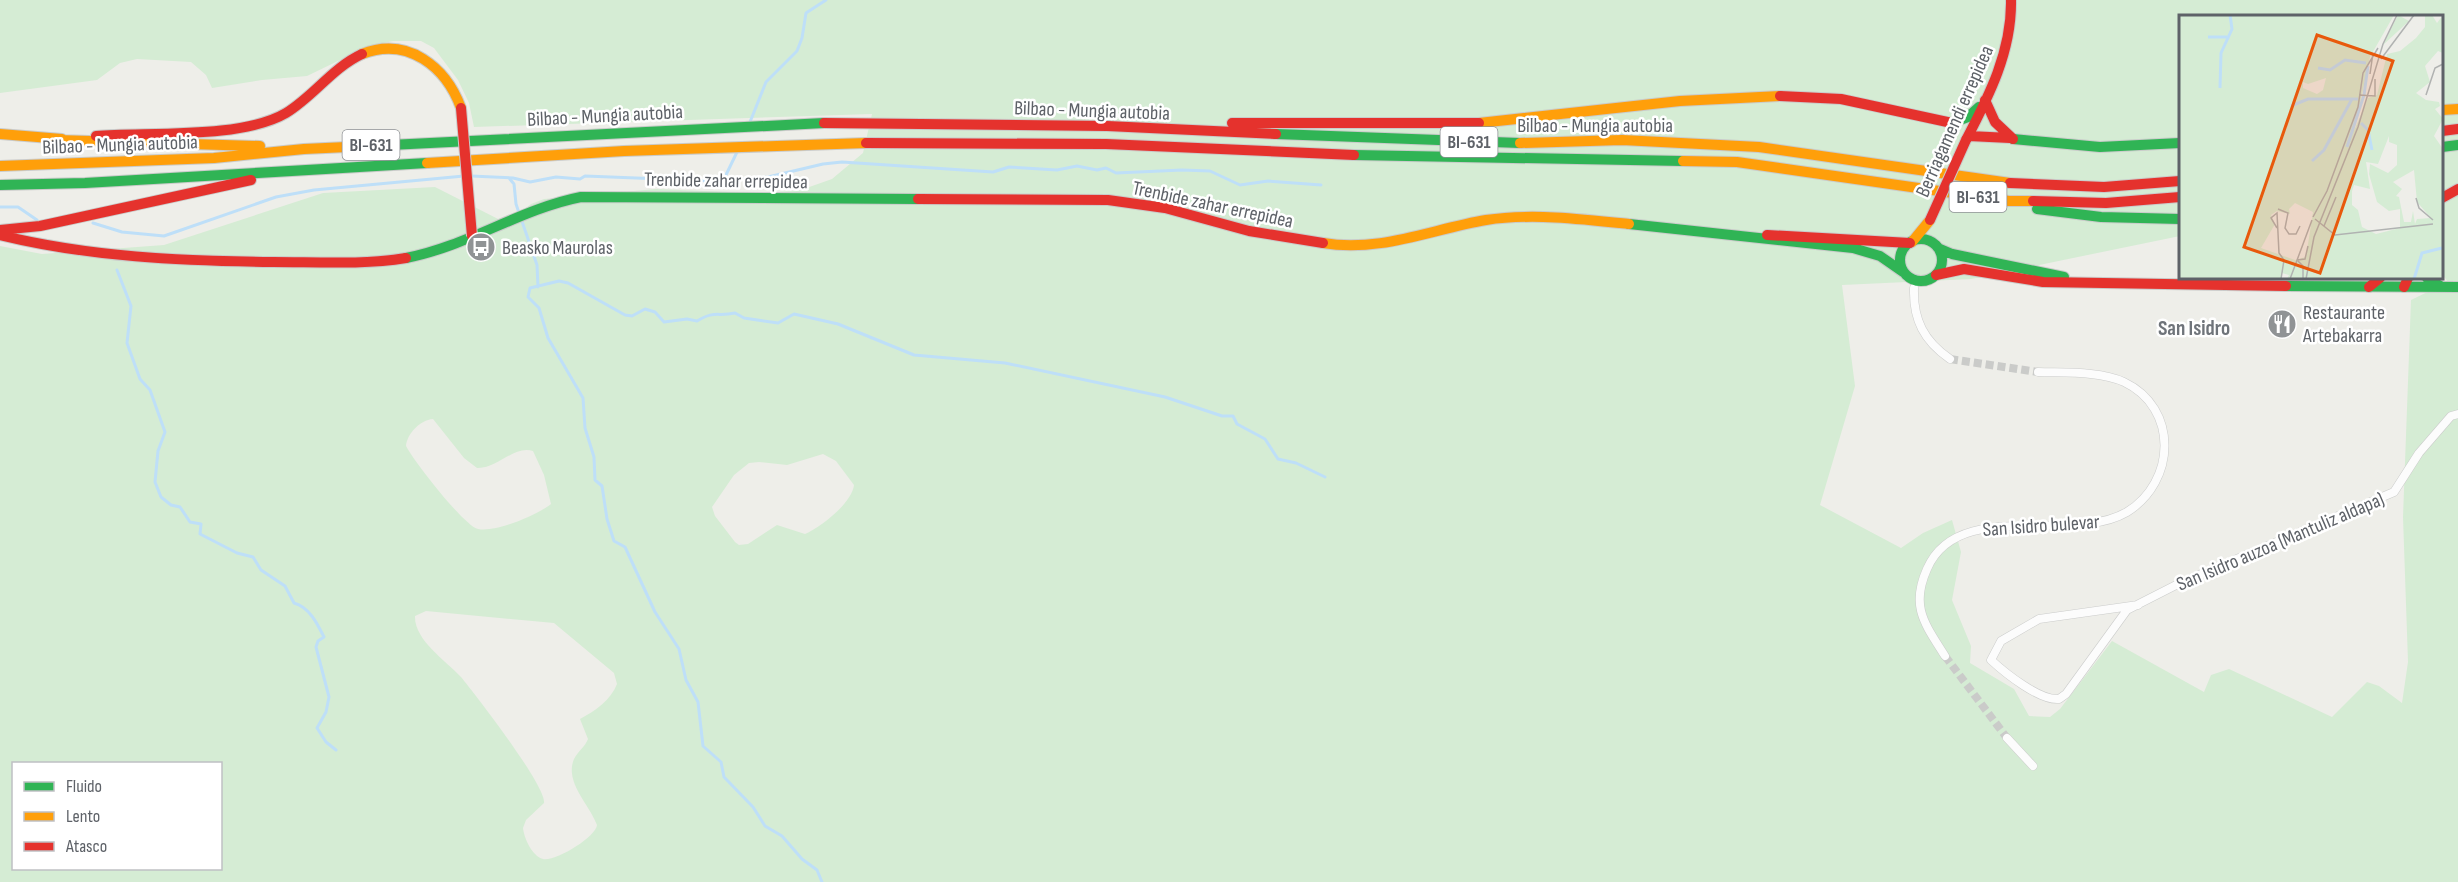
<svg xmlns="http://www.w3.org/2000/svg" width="2458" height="882" viewBox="0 0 2458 882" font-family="'Sofia Sans Condensed',sans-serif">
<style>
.green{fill:#d5ecd4;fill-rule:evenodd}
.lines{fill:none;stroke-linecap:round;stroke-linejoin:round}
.stream{stroke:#bedff8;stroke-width:3}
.street-tunnel{stroke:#cacbc9;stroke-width:8;stroke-dasharray:8 4;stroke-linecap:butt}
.street-casing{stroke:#cbcccb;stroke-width:9}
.fast-casing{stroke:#cacbca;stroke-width:12}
.slow-casing{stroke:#cacbca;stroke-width:12}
.jam-casing{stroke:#cacbca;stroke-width:12}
.street{stroke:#fcfcfc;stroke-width:8}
.fast{stroke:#30b455;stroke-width:10}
.slow{stroke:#ff9f0a;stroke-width:10}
.jam{stroke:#e5322d;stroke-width:10}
.jam-bridge-casing{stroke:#cacbca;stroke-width:12;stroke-linecap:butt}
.jam-bridge{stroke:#e5322d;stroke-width:10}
.labels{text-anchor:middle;stroke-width:5;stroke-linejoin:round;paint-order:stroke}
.shield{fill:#fff;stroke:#8e9195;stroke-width:1.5}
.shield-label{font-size:18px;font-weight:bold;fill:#5e6268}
.street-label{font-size:20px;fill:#5e6268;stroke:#fff}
.poi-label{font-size:20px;fill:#5e6268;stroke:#fff;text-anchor:start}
.neighbourhood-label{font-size:21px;font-weight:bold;fill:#6f747a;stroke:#fff}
.inset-river{fill:none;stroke:#bedff8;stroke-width:3}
.inset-road{fill:none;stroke:#b0b2b1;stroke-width:1.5}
.view{fill:#e8590c;fill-opacity:0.15;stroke:#e8590c;stroke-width:3}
.inset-edge{fill:none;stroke:#5e6268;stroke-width:3}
</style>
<rect width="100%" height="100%" fill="#eeeee9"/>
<path class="green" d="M0 0H2458V882H0V246L42 254 164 245 323 193 435 187 506 223 531 204 544 199 656 189 752 193 798 191 832 179 863 153 872 114 474 127 469 103 458 80 434 48 421 41H393L369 46 307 76 262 80 212 88 206 75 191 62 137 59 120 63 97 80 0 93ZM2180 16H2442V274L2448 282 2411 300 2403 517 2408 662 2402 703 2379 686 2367 682 2332 717 2229 669 2211 675 2204 692 2112 641 2060 709 2050 717 2029 716 2014 689 1970 663 1971 646 1952 600 1961 552 1952 520 1923 533 1901 548 1820 505 1855 386 1842 285 1971 279 2180 236ZM433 419 464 458 477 468C497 469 514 445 533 451L544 475 551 504C537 515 495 533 478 529 464 526 413 460 406 446 407 434 420 420 433 419ZM823 454 836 461 854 485C852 503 821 527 805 534L777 525 748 544 739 545 735 542 715 516 712 507 734 475 749 463 759 462 787 465ZM426 611 554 623 614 673 617 684C611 700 595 711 580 719L588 739C585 747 578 751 574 759 564 782 590 805 597 825 596 837 555 862 543 859 532 856 524 838 523 828L526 820 544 803C547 787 475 694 461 677 446 661 414 640 415 616ZM14 764H220V868H14Z"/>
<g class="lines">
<path class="stream" d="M750 122 766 82 797 51 802 38 806 13 826 0
M471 176 513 178 530 182 556 177 580 179 585 176 713 181 768 177 823 164 842 162 993 172 1009 167 1057 170 1077 166 1097 170 1106 168 1116 173 1182 170 1210 171 1240 185 1268 181 1321 185
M509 178 514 184 516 204 537 265 538 287
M724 179 738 150
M0 207H18L37 220
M93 223 122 232 164 236 276 197 314 190 464 176
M117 270 131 306 127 343 140 379 150 390 165 432 158 451 155 482 161 497 171 505 180 507 190 522 201 524 200 534 237 553 253 557 261 570 285 586 294 603C309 607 317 623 324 637L318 641 316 647 329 697 326 712 317 728 326 742 336 750
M822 882 817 870 802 859 782 836 765 826 753 807 724 777 721 762 703 746 698 702 686 680 679 649 655 612 625 547 614 541 607 519 602 486 595 480 594 457 585 428 583 398 548 338 539 308 528 297 530 288 559 281 568 283 625 315 632 316 645 309 655 312 664 322 687 319 697 321C715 310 717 317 735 313L744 318 778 323 794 314 838 324 914 355 1005 363 1165 397 1222 416H1233L1237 424 1265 439 1278 459 1296 463 1325 477"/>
<path class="street-tunnel" d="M1950 359 2038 372
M1945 656 2007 738"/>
<g class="street-casing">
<path id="street" d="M1914 288C1913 320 1924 341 1950 359
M2138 605 2039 619 2001 641 1991 660C2005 673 2040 701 2059 699L2066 694 2127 610 2178 584 2394 492 2419 453 2451 416 2458 414
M1945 656C1925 624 1910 607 1927 569 1958 497 2071 545 2127 512 2176 482 2179 408 2124 382 2100 371 2065 373 2038 372
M2007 738 2033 766"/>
</g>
<g class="fast-casing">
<path id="fast" d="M1952 123 1968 117 1979 107
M1276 134 1520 143
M2013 139 2100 147 2180 143
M390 145 824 123
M2442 147 2458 145
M1354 155 1683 161
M0 185 85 183 427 163
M2037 209 2101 217 2180 219
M1629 224 1853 248 1880 256 1903 272
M1900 260a21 21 0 1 1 42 0a21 21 0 1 1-42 0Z
M1938 248 1952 254 2064 277
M406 258C468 246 520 209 581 197L918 199
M2427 278 2442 287
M2286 286 2458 287"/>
</g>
<g class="slow-casing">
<path id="slow" d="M362 54C408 36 446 67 461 108
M2442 110 2458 109
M1479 123 1680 101 1780 96
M0 134 62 139
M57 140 260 146
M1520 143 1622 140 1759 147 2010 183
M1683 161 1737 162 2009 201H2033
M427 163 624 151 866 143
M0 166 214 158 304 149 390 145
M1912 242 1930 220
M1323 243C1379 253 1432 229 1486 220 1531 213 1583 219 1629 224"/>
</g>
<g class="jam-casing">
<path id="jam" d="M1780 96 1841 99 1952 123
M1985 100 1995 122 2013 139
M824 123 1107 126 1276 134
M1232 123H1479
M2442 131 2458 129
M96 136C149 132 242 139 286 113 314 96 332 68 362 54
M1969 136 2010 138
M1966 140C1989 96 2012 51 2011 0
M866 143 1106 144 1354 155
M2010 183 2104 187 2180 181
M2442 198 2458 189
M918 199 1108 200 1165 208 1249 231 1323 243
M2033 201 2106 203 2180 197
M0 230 40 226 251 180
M0 235C90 257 181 261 273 262 317 262 363 265 406 258
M1767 235 1910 243
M1936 275 1964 269 2043 282 2286 286
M2369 287 2380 278
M2404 287 2408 278"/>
</g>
<use href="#street" class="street"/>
<use href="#fast" class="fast"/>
<use href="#slow" class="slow"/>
<use href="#jam" class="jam"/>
<g class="jam-bridge-casing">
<path id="jam-bridge" d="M461 108 472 236
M1930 220 1966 140"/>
</g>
<use href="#jam-bridge" class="jam-bridge"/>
</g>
<defs>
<g id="bus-disc" transform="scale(1.5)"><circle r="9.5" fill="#909395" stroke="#fff"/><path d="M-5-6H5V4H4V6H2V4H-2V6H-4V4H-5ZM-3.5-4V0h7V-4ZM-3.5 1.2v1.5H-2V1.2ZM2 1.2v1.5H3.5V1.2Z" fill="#fff"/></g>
<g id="restaurant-disc" transform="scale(1.5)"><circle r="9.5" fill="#909395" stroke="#fff"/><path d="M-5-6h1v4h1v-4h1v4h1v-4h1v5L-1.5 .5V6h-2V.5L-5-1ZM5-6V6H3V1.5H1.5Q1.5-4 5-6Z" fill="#fff"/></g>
</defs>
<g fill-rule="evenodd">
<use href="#bus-disc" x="481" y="247"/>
<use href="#restaurant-disc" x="2282" y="324"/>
</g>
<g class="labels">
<g class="shield">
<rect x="1440.5" y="127" width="57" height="30" rx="4.5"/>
<rect x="342.5" y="130" width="57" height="30" rx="4.5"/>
<rect x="1949.5" y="182" width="57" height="30" rx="4.5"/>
</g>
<g class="shield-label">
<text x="1469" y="148">BI-631</text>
<text x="371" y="151">BI-631</text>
<text x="1978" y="203">BI-631</text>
</g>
<g class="street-label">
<text transform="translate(1092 110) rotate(2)" y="7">Bilbao - Mungia autobia</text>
<text transform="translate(605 115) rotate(-3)" y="7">Bilbao - Mungia autobia</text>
<text transform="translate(1954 121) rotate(-66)" y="7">Berriagamendi errepidea</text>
<text x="1595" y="132">Bilbao - Mungia autobia</text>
<text transform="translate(120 144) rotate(-2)" y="7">Bilbao - Mungia autobia</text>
<text transform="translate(726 180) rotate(1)" y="7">Trenbide zahar errepidea</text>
<text transform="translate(1213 204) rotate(12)" y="7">Trenbide zahar errepidea</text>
<text transform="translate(2041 525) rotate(-4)" y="7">San Isidro bulevar</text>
<text transform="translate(2280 541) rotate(-23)" y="7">San Isidro auzoa (Mantuliz aldapa)</text>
</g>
<g class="poi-label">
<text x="502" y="254">Beasko Maurolas</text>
<text x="2303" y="319">Restaurante<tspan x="2303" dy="23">Artebakarra</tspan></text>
</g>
<g class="neighbourhood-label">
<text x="2194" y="335">San Isidro</text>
</g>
</g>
<g transform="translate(2179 15)">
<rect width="264" height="264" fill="#eeeee9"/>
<path d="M0 0H215L191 42 175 116 189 83 198 80 208 39 221 36 237 23 246 12V0H253L258 8 264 0V38L259 36 246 51 251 67 237 78 247 85 260 87 261 91 256 94 264 104 255 121 264 134V264H108L110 260 103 258 102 264H0ZM147 63 144 75 138 79 124 73V67L129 69ZM210 121V127L218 130V150L209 158 191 149 190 159 198 187 210 196 221 194V213L197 219 183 212 179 195 173 190V176L175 170 191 174 187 147 199 149ZM235 155 238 187 252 203 238 204 236 209 234 196 232 207H225L220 182 217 181 223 174 214 167ZM116 188 134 197 127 242 116 245 82 233 96 209 92 200 98 196 111 199 110 194ZM219 0 230 6 204 30Z" fill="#d5ecd4" fill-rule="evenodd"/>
<path class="inset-river" d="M29 22H48M139 53 151 55 166 45 187 48M41 73 42 38 53 14 51 0M112 91 129 84H179M182 108 189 115 193 135M168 132 185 80 189 51M133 146 145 135 173 84M235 264 243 238 263 233"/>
<path class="inset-road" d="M202 44 235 0M191 59 194 38M180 80 196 81V64M247 80 256 53 264 49M237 183 240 193 254 205M99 194 109 198 106 213 110 219H117L121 211M134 202 148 176 179 92 184 58 199 33M136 204 156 220 254 209M145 211 157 182M98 213 92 203 98 198 100 238 105 245 102 264M118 245 126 244 129 231M119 246 124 251V264M111 264 133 205M127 264 135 222 179 112 204 29 218 0"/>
<path class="view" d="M138 20 214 46 141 258 65 232Z"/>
<rect width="264" height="264" class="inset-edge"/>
</g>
<rect x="12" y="762" width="210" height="108" fill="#ffffff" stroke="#bfc0c3" stroke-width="1.5"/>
<rect x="24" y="782" width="30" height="9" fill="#30b455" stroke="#bfc0c3" stroke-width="1.5"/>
<text x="66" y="792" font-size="18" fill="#5e6268">Fluido</text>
<rect x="24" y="812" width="30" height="9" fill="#ff9f0a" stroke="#bfc0c3" stroke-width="1.5"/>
<text x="66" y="822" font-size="18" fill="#5e6268">Lento</text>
<rect x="24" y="842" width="30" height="9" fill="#e5322d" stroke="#bfc0c3" stroke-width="1.5"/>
<text x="66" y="852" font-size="18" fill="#5e6268">Atasco</text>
</svg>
